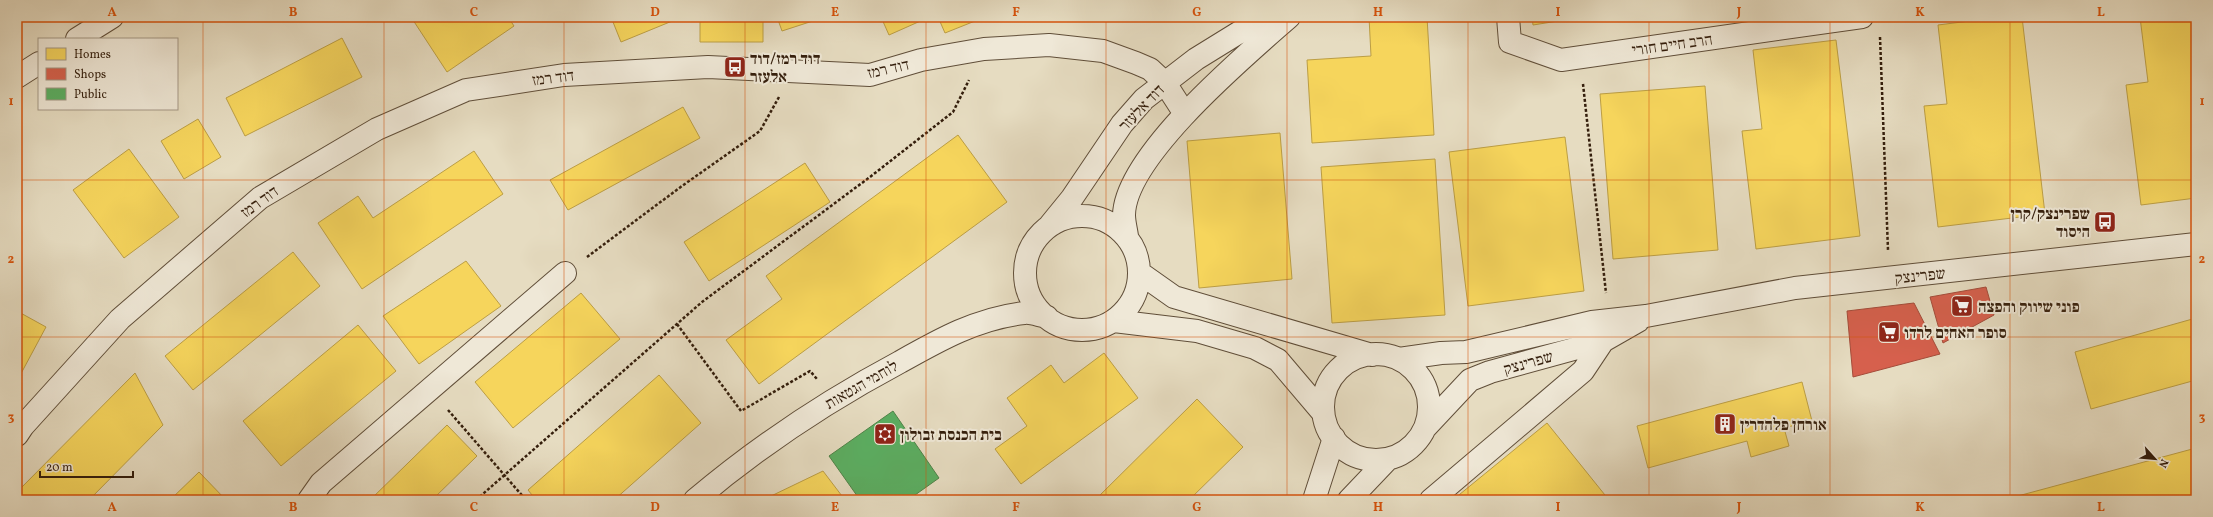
<svg xmlns="http://www.w3.org/2000/svg" width="2213" height="517" viewBox="0 0 2213 517" font-family="Vollkorn,'Frank Ruhl Libre',serif">
<style>
.homes{fill:#f6d55c;stroke:#bc9e44}
.shops{fill:#d6604d;stroke:#a54c3a}
.public{fill:#5aae61;stroke:#4f8348}
.lines{fill:none;stroke-linecap:round;stroke-linejoin:round}
.minor-casing{stroke:#604e39;stroke-width:24}
.path{stroke:#341e0c;stroke-width:2.5;stroke-dasharray:3 2;stroke-linecap:butt}
.minor{stroke:#efe8d7;stroke-width:22}
.grid{fill:none;stroke:#d6530c;stroke-width:1;stroke-opacity:0.55}
.labels{text-anchor:middle;stroke-width:4;stroke-linejoin:round;paint-order:stroke}
.street-label{font-size:16px;fill:#341e0c;stroke:#efe8d7}
.poi-label{font-size:16px;font-weight:bold;fill:#341e0c;stroke:#efe8d7;text-anchor:start}
.neatline{fill:none;stroke:#d6530c;stroke-width:1.5}
.grid-label{font-size:13px;text-anchor:middle;font-weight:bold;fill:#d6530c}
</style>
<rect width="100%" height="100%" fill="#e6dcc1"/>
<filter id="stains"><feTurbulence type="fractalNoise" baseFrequency=".005" numOctaves="4"/><feColorMatrix values="0 0 0 0 .2 0 0 0 0 .09 0 0 0 0 .02 0 0 0 .5 -.17"/></filter>
<radialGradient id="worn" r=".72"><stop offset=".6" stop-color="#630" stop-opacity="0"/><stop offset="1" stop-color="#630" stop-opacity=".3"/></radialGradient>
<path class="homes" d="M411 17H508L514 26 447 72Z
M611 17H682L621 42Z
M700 17H763V42H700Z
M777 17H825L782 31Z
M881 17H925V19L889 35Z
M938 17H985L945 33Z
M1369 17H1427L1434 135 1312 143 1307 60 1371 56Z
M1532 17H1583L1533 25Z
M2001 17H2022L2045 214 1938 227 1924 106 1947 104 1938 25Z
M2140 17H2196V198L2141 205 2126 85 2148 82Z
M342 38 362 77 245 136 226 98Z
M1836 40 1860 236 1756 249 1742 131 1762 129 1753 50Z
M1705 86 1718 250 1613 259 1600 94Z
M683 107 700 138 568 210 550 180Z
M198 119 221 157 184 179 161 141Z
M1280 133 1292 279 1199 288 1187 141Z
M958 135 1007 202 759 384 726 340 782 299 766 276Z
M1565 137 1584 291 1468 306 1449 152Z
M129 149 179 217 124 258 73 190Z
M474 151 503 194 362 289 318 223 358 196 373 218Z
M1435 159 1445 315 1332 323 1321 167Z
M805 163 830 202 709 281 684 242Z
M293 252 320 286 193 390 165 356Z
M466 261 501 306 419 364 383 316Z
M581 293 620 339 513 428 475 382Z
M17 311 46 327 17 381Z
M2196 318V380L2091 409 2075 352Z
M358 325 396 371 281 466 243 421Z
M1104 353 1138 398 1021 484 995 449 1027 426 1007 398 1051 365 1064 383Z
M135 373 163 425 89 500H17V492Z
M659 375 701 423 614 500H536L528 490Z
M1802 382 1812 421 1784 428 1789 446 1751 457 1747 441 1648 468 1637 426Z
M1197 399 1243 447 1189 500H1095Z
M1547 423 1609 500H1455L1454 499Z
M447 425 477 456 432 500H370Z
M2196 448V500H2003Z
M823 471 845 500H771L769 497Z
M199 472 226 500H170Z"/>
<path class="shops" d="M1986 287 1994 315 1943 343 1930 297Z
M1914 303 1940 354 1853 377 1847 311Z"/>
<path class="public" d="M893 411 939 478 908 500H860L829 456Z"/>
<g class="lines">
<g class="minor-casing">
<path id="minor" d="M1508 17 1510 42 1561 60 1862 17
M77 39 112 17
M17 77 39 63
M1025 273a57 57 0 1 1 114 0a57 57 0 1 1-114 0Z
M1050 225 1072 198 1122 124 1144 99 1196 59 1264 17
M1127 236C1126 229 1124 222 1124 215 1125 156 1246 55 1289 17
M1140 273 1174 297 1372 355
M1114 321 1197 331 1255 348 1278 360 1323 413
M1323 407a53 53 0 1 1 106 0a53 53 0 1 1-106 0Z
M1399 359 1441 353 1466 352 1592 322 1646 316 1795 288 2196 244
M1425 428 1470 380 1490 372 1603 341 1638 321
M17 435 23 426 120 319 260 198 377 129 466 90 564 75 708 67 870 75 921 60 984 49 1049 45 1103 51 1136 63 1150 69 1165 83 1185 114
M309 500 321 483 565 273
M695 500C760 445 825 402 900 362 939 340 978 318 1024 313 1031 312 1040 316 1047 317
M1314 500 1334 438
M1349 500 1388 459
M1431 500 1583 371 1603 341"/>
</g>
<path class="path" d="M1880 37 1888 250
M1583 84 1606 293
M587 257 682 186 760 131 779 97
M677 324 741 411 810 371 817 379
M448 410 526 500
M476 500 702 302 870 177 953 112 969 80"/>
<use href="#minor" class="minor"/>
</g>
<path class="grid" d="M203 17V500M384 17V500M564 17V500M745 17V500M926 17V500M1106 17V500M1287 17V500M1468 17V500M1649 17V500M1830 17V500M2010 17V500M17 180H2196M17 337H2196"/>
<defs>
<g id="bus-square" transform="scale(1.15)"><rect x="-9" y="-9" width="18" height="18" rx="4" fill="#8f2418" stroke="#efe8d7"/><path d="M-5-6H5V4H4V6H2V4H-2V6H-4V4H-5ZM-3.5-4V0h7V-4ZM-3.5 1.2v1.5H-2V1.2ZM2 1.2v1.5H3.5V1.2Z" fill="#fff"/></g>
<g id="supermarket-square" transform="scale(1.15)"><rect x="-9" y="-9" width="18" height="18" rx="4" fill="#8f2418" stroke="#efe8d7"/><path d="M-6-5.5h2.5l.6 2H6L4.5 2H-2.5L-4.4-4H-6ZM-1.5 3.2a1.3 1.3 0 1 0 .1 0ZM3 3.2a1.3 1.3 0 1 0 .1 0Z" fill="#fff"/></g>
<g id="building-square" transform="scale(1.15)"><rect x="-9" y="-9" width="18" height="18" rx="4" fill="#8f2418" stroke="#efe8d7"/><path d="M-4-6H4V6H1V3H-1V6H-4ZM-2.5-4.3h1.7v1.8h-1.7ZM.8-4.3h1.7v1.8H.8ZM-2.5-1h1.7V.8h-1.7ZM.8-1h1.7V.8H.8Z" fill="#fff"/></g>
<g id="synagogue-square" transform="scale(1.15)"><rect x="-9" y="-9" width="18" height="18" rx="4" fill="#8f2418" stroke="#efe8d7"/><path d="M0-6.5L5.6 3.2H-5.6ZM0 6.5L5.6-3.2H-5.6Z" fill="#fff"/></g>
</defs>
<g fill-rule="evenodd">
<use href="#bus-square" x="735" y="67"/>
<use href="#bus-square" x="2105" y="222"/>
<use href="#supermarket-square" x="1962" y="306"/>
<use href="#supermarket-square" x="1889" y="332"/>
<use href="#building-square" x="1725" y="424"/>
<use href="#synagogue-square" x="885" y="434"/>
</g>
<g class="labels">
<g class="street-label">
<text transform="translate(1672 44) rotate(-8)" y="6">הרב חיים חורי</text>
<text transform="translate(888 68) rotate(-13)" y="6">דוד רמז</text>
<text transform="translate(553 77) rotate(-7)" y="6">דוד רמז</text>
<text transform="translate(1141 107) rotate(-46)" y="6">דוד אלעזר</text>
<text transform="translate(259 201) rotate(-36)" y="6">דוד רמז</text>
<text transform="translate(1920 275) rotate(-6)" y="6">שפרינצק</text>
<text transform="translate(1528 362) rotate(-16)" y="6">שפרינצק</text>
<text transform="translate(861 384) rotate(-30)" y="6">לוחמי הגטאות</text>
</g>
<g class="poi-label">
<text x="750" y="64">דוד רמז/דוד<tspan x="750" dy="18">אלעזר</tspan></text>
<text x="2090" y="219" text-anchor="end">שפרינצק/קרן<tspan x="2090" dy="18">היסוד</tspan></text>
<text x="1978" y="312">פוני שיווק והפצה</text>
<text x="1904" y="338">סופר האחים לרדו</text>
<text x="1740" y="430">אורחן פלהדרין</text>
<text x="900" y="440">בית הכנסת זבולון</text>
</g>
</g>
<rect width="2213" height="517" fill="none" stroke="#e6dcc1" stroke-width="44"/>
<rect x="38" y="38" width="140" height="72" fill="#efe8d7" stroke="#a49786"/>
<rect x="46" y="48" width="20" height="12" fill="#f6d55c" stroke="#a49786"/>
<text x="74" y="58" font-size="12" fill="#341e0c">Homes</text>
<rect x="46" y="68" width="20" height="12" fill="#d6604d" stroke="#a49786"/>
<text x="74" y="78" font-size="12" fill="#341e0c">Shops</text>
<rect x="46" y="88" width="20" height="12" fill="#5aae61" stroke="#a49786"/>
<text x="74" y="98" font-size="12" fill="#341e0c">Public</text>
<g transform="translate(2155 459) rotate(117)" stroke="#efe8d7" stroke-width="3" paint-order="stroke">
<path d="M0-3L7 15L0 10L-7 15Z" fill="#341e0c"/>
<text y="-6" font-size="11" font-weight="bold" text-anchor="middle" fill="#341e0c">N</text>
</g>
<path d="M40 471v6h93v-6" fill="none" stroke="#341e0c" stroke-width="2"/>
<text x="46" y="471" font-size="12" fill="#341e0c" stroke="#efe8d7" stroke-width="3" paint-order="stroke">20 m</text>
<rect x="22" y="22" width="2169" height="473" class="neatline"/>
<g class="grid-label">
<text x="112" y="16">A</text>
<text x="293" y="16">B</text>
<text x="474" y="16">C</text>
<text x="655" y="16">D</text>
<text x="835" y="16">E</text>
<text x="1016" y="16">F</text>
<text x="1197" y="16">G</text>
<text x="1378" y="16">H</text>
<text x="1558" y="16">I</text>
<text x="1739" y="16">J</text>
<text x="1920" y="16">K</text>
<text x="2101" y="16">L</text>
<text x="11" y="105">1</text>
<text x="2202" y="105">1</text>
<text x="11" y="263">2</text>
<text x="2202" y="263">2</text>
<text x="11" y="421">3</text>
<text x="2202" y="421">3</text>
<text x="112" y="511">A</text>
<text x="293" y="511">B</text>
<text x="474" y="511">C</text>
<text x="655" y="511">D</text>
<text x="835" y="511">E</text>
<text x="1016" y="511">F</text>
<text x="1197" y="511">G</text>
<text x="1378" y="511">H</text>
<text x="1558" y="511">I</text>
<text x="1739" y="511">J</text>
<text x="1920" y="511">K</text>
<text x="2101" y="511">L</text>
</g>
<rect width="100%" height="100%" filter="url(#stains)"/>
<rect width="100%" height="100%" fill="url(#worn)"/>
</svg>
